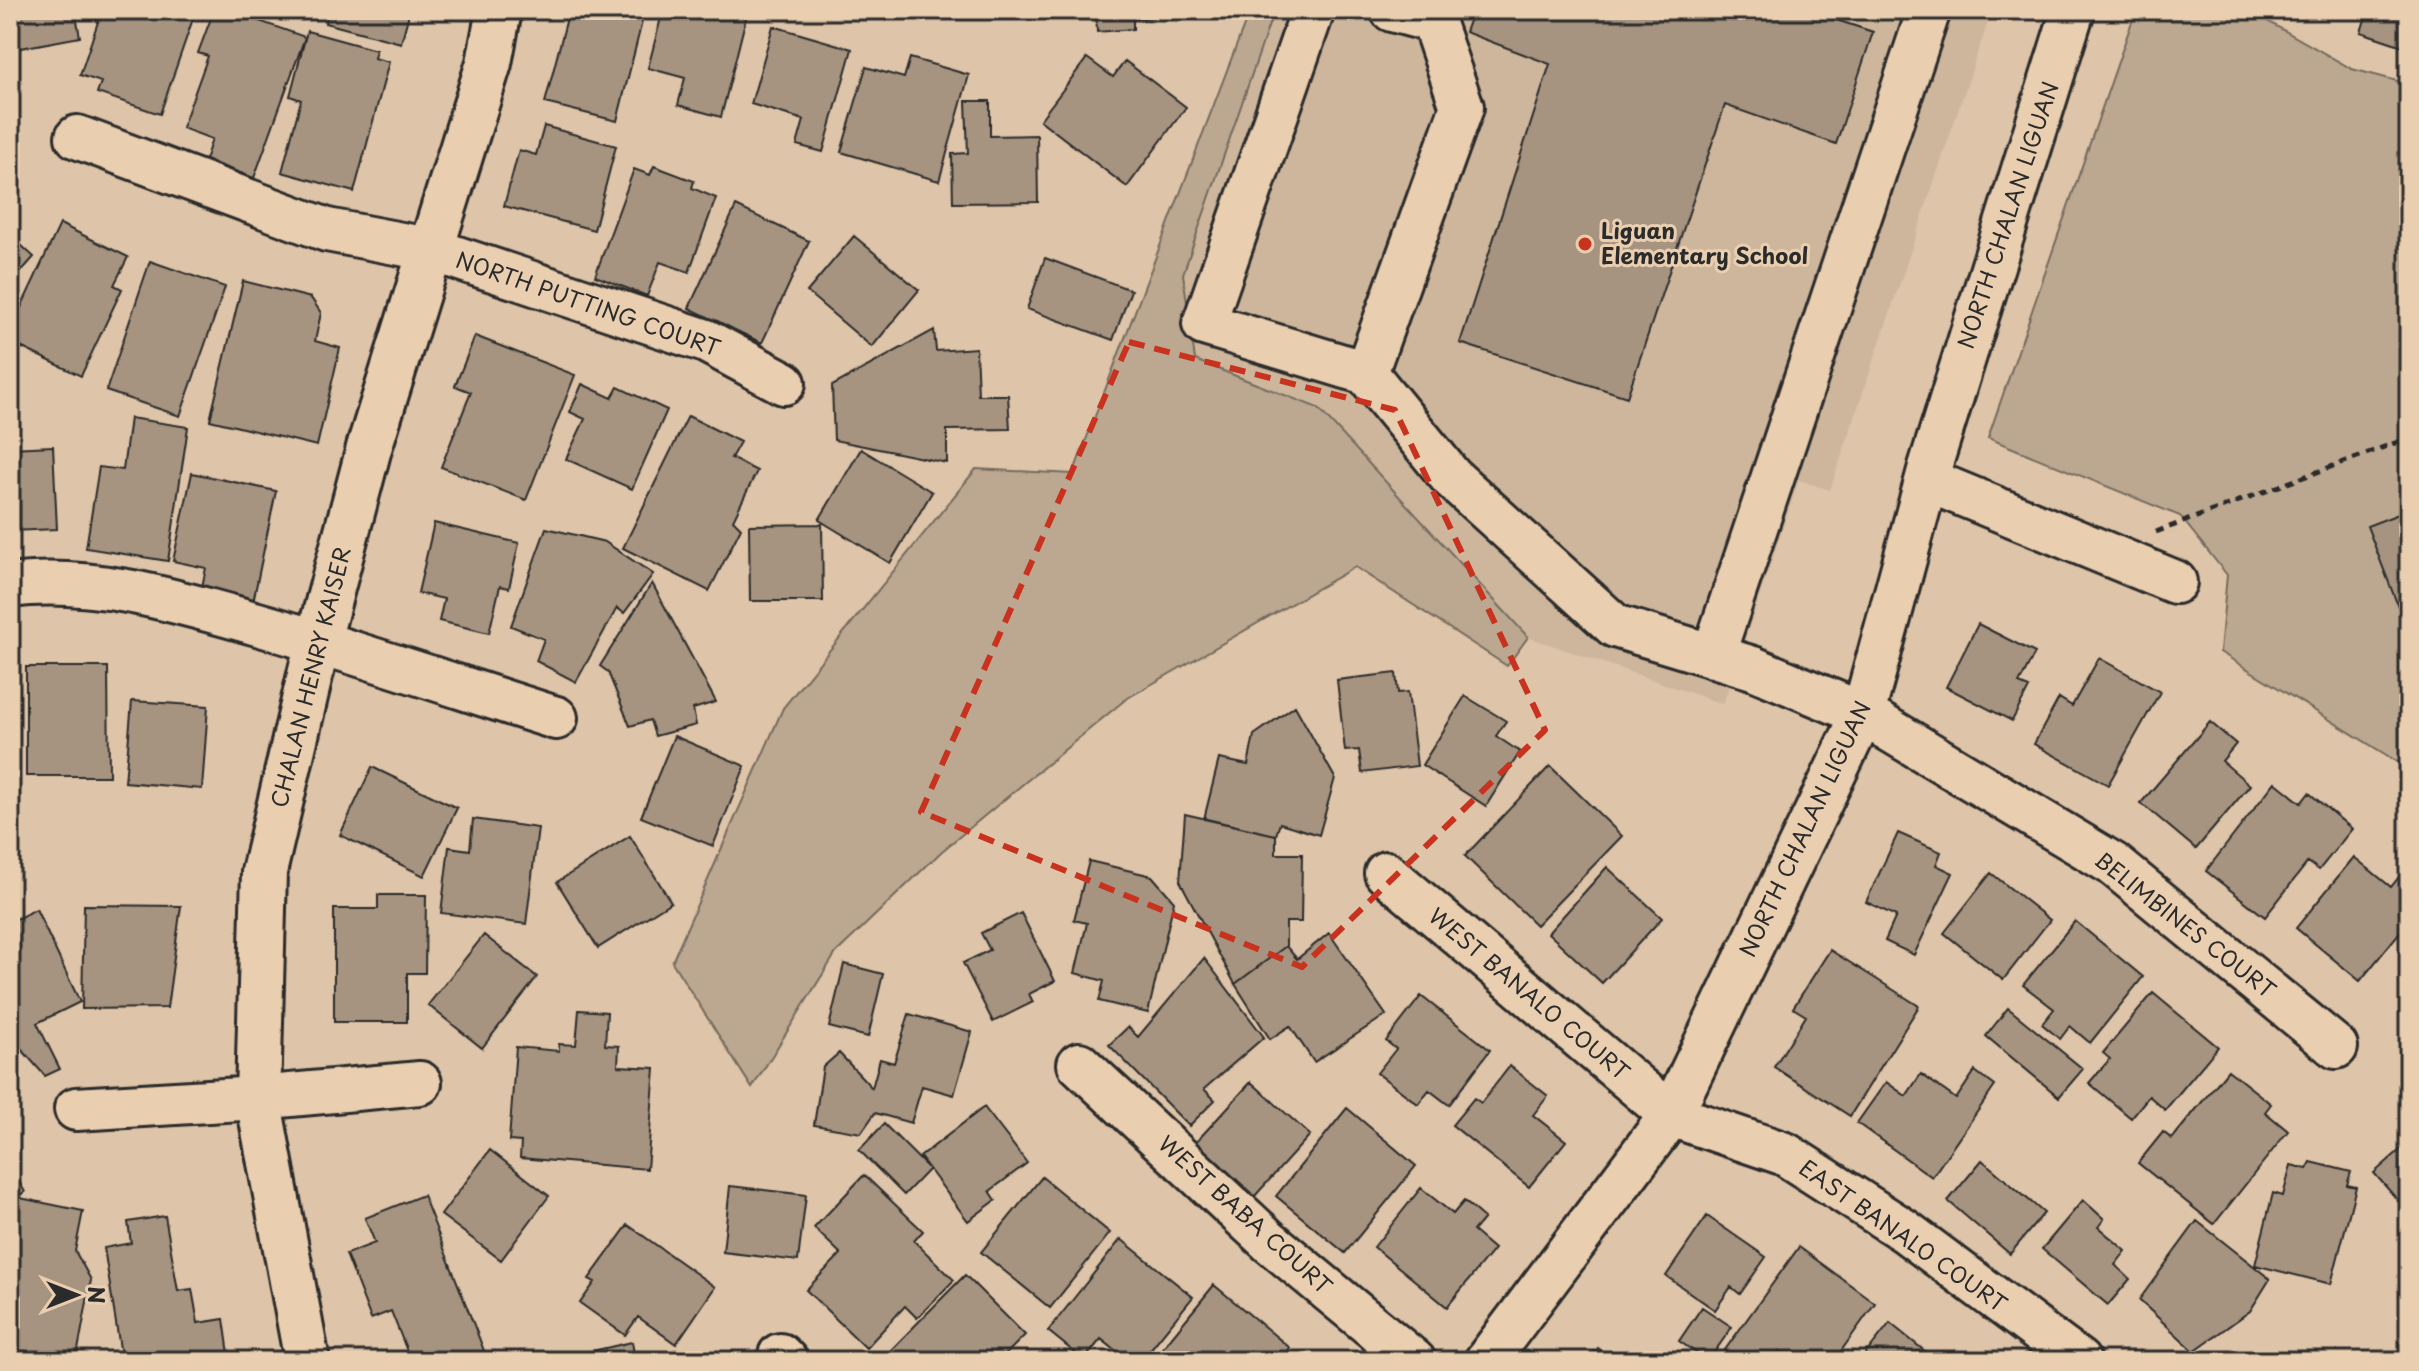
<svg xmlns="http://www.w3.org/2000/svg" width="2419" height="1371" viewBox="0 0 2419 1371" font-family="'Playpen Sans',sans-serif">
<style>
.built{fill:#cdb69c}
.green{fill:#bca890;stroke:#746a5e;stroke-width:2}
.building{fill:#a69480;stroke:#2b2b2b;stroke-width:2}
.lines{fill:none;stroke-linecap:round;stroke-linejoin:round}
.street-casing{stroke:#2b2b2b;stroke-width:48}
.secondary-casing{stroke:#2b2b2b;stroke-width:50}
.path{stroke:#2b2b2b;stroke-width:5;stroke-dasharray:8 6;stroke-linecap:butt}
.street{stroke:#e9ceb0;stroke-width:42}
.secondary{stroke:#e9ceb0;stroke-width:44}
.marked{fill:none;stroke:#c8321e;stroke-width:6;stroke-dasharray:16 10;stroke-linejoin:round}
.poi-dot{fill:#c8321e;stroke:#e9ceb0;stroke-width:3}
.labels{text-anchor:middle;stroke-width:6;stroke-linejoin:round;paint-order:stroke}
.street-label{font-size:22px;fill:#2b2b2b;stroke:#e9ceb0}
.poi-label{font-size:22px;font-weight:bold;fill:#2b2b2b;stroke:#e9ceb0;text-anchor:start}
</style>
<rect width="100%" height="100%" fill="#dec4a8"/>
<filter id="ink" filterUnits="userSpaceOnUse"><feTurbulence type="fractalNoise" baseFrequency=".0125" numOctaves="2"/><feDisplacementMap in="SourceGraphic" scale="16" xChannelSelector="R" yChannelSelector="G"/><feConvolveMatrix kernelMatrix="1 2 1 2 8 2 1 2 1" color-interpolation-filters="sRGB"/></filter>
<g filter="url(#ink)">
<path class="built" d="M1274 10H1992L1830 490 1799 480 1723 704 1528 637 1318 408 1195 360 1183 274Z"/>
<path class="green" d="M1250 10H1274L1183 274 1195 360 1318 408 1528 637 1507 666 1355 567 1126 699 942 851 836 953 752 1088 672 962 783 708 976 469 1073 474Z
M2136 10H2248L2352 69 2409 84V769L2220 652 2227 575 2180 516 1988 438Z"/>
<path class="building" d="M10 10H75L80 37 10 50Z
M102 10H196L160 114 97 93 101 82 80 75Z
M214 10H228L305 37 254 178 205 160 212 139 182 128 208 56 198 53Z
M329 10H410L401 43 325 23Z
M569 10H645L617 121 545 103Z
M663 10H748L721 117 678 105 685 78 648 68Z
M1096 10H1168V16L1133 19V29L1097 32Z
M1473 10H1806L1873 32 1836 144 1725 105 1627 397 1460 343 1550 64 1465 32Z
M2368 10H2409V48L2361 32Z
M773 26 852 49 823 152 797 145 804 120 751 104Z
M307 31 376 50 374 58 389 62 354 192 282 172 301 100 290 96Z
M910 58 969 75 939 181 841 152 866 67 904 78Z
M1087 58 1113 77 1125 61 1186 107 1127 187 1040 120Z
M966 101H990V136L1037 135 1038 202 953 203 952 154 968 153Z
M544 126 616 146 594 230 504 206 519 150 536 155Z
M654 166 694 181 692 188 716 198 689 272 660 262 647 296 595 276 634 169 650 175Z
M736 206 809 241 762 343 689 308Z
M60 224 128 257 114 285 122 289 81 376 10 342V331Z
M10 235 34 257 10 284Z
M854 236 919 290 872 347 807 292Z
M1045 258 1131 290 1113 340 1027 309Z
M150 261 225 287 180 416 106 391Z
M243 281 311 298 321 313 315 341 340 348 317 446 210 420Z
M934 330 936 351 976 348 978 395H1008L1010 429 947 430V463L834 440 832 386Z
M475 336 575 375 526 500 441 467 471 392 455 386Z
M582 384 612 398 618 387 667 410 632 489 566 459 585 419 570 412Z
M688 416 740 442 731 458 757 471 733 520 741 528 709 591 623 548Z
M130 418 188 427 168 561 86 548 99 467 123 470Z
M53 446 57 529 10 531V448Z
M861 449 932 492 890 563 819 520Z
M192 473 276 491 252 607 200 597 206 568 173 561Z
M2409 510V602L2398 606 2367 526Z
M434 523 519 543 509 588 500 586 489 633 439 621 444 599 418 593Z
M822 524 823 601H750L749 525Z
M546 528 605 542 653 574 624 613 617 608 576 682 536 661 544 639 511 626Z
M652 583 716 702 693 709 696 725 655 736 650 720 630 726 608 672 600 666Z
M1978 624 2035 653 2019 684 2029 688 2012 721 1946 687Z
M2099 658 2160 692 2108 785 2034 744 2059 698 2072 706Z
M26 667H108L109 776H26Z
M1396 673 1398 693 1408 692 1417 766 1362 773 1359 750 1345 751 1337 680Z
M1465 696 1506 721 1496 736 1520 752 1486 806 1422 765Z
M132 701 208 706 202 789 125 782Z
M1295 706 1335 778 1319 835 1280 823 1276 835 1204 819 1219 759 1248 765 1254 735Z
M2210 722 2236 744 2222 761 2250 785 2196 849 2141 803Z
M674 736 745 766 713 846 641 817Z
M1550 766 1622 836 1536 925 1465 856Z
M372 767 457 808 424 876 340 835Z
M2275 782 2301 803 2309 793 2352 829 2319 870 2308 862 2265 917 2206 871Z
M1185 814 1276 835V854H1302L1301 922H1286V946L1235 984 1180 881Z
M473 819 538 828 526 924 441 913 449 847 470 850Z
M1898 833 1941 852 1936 865 1953 873 1914 955 1885 941 1896 916 1866 902Z
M630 836 671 902 598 948 557 882Z
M2354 857 2391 887 2406 868 2409 871V921L2360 981 2296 928Z
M1089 861 1152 876 1174 901 1148 1013 1099 1001 1104 981 1075 973 1087 923 1074 920Z
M1607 867 1662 918 1602 983 1548 933Z
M1991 873 2050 920 2003 980 1944 933Z
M378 895H426L425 973H407V1022H334V909H378Z
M84 905 181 906 167 1008 82 1009Z
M36 909 80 1002 37 1023 60 1069 45 1076 10 1036V922Z
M1021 913 1055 981 1029 994 1033 1002 993 1022 963 963 990 950 981 933Z
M2075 921 2143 977 2090 1043 2070 1026 2060 1039 2042 1024 2054 1009 2023 985Z
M1329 933 1386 1015 1314 1062 1290 1026 1270 1039 1235 984 1286 946 1297 959Z
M484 935 537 977 482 1048 428 1005Z
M1830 950 1919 1006 1850 1116 1774 1067 1806 1016 1793 1008Z
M1204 958 1264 1037 1204 1089 1215 1100 1189 1126 1109 1045 1128 1027 1138 1037Z
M844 964 883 974 868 1037 829 1027Z
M2153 993 2218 1047 2165 1110 2149 1096 2131 1118 2089 1083 2110 1059 2103 1053Z
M1421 996 1490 1050 1449 1105 1429 1090 1418 1104 1377 1073 1396 1049 1386 1041Z
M2008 1008 2083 1069 2059 1097 1986 1036Z
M579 1010 607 1012 605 1045 619 1046 618 1066 655 1068 647 1169 520 1158 521 1142 509 1141 516 1047 559 1051V1044L576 1045Z
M909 1014 972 1032 954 1095 922 1086 911 1123 875 1113 861 1133 814 1125 823 1067 839 1053 872 1088 880 1059 894 1063Z
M1510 1066 1548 1096 1533 1115 1566 1141 1529 1187 1452 1125 1474 1098 1481 1103Z
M2228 1070 2271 1104 2265 1112 2288 1131 2214 1224 2138 1163 2163 1132 2172 1139Z
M1975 1071 1995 1086 1932 1177 1857 1123 1886 1082 1906 1096 1921 1074 1956 1099Z
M1251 1082 1310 1135 1254 1197 1195 1143Z
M984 1107 1027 1163 990 1191 996 1200 968 1221 920 1157Z
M1347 1108 1416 1166 1345 1253 1276 1196Z
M884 1124 929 1169 904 1195 859 1150Z
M2409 1142V1211L2408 1212 2374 1173Z
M490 1150 549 1196 501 1260 441 1215Z
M1982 1160 2044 1213 2010 1254 1948 1201Z
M2311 1162 2351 1172 2347 1185 2356 1187 2331 1284 2255 1265 2273 1193 2283 1196 2291 1165 2307 1169Z
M10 1166 25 1192 10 1200Z
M864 1175 923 1231 914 1241 954 1280 917 1318 905 1306 866 1348 806 1290 841 1254 814 1228Z
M1042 1177 1110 1233 1050 1308 981 1252Z
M730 1186 806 1195 798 1261 723 1252Z
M1421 1188 1453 1214 1464 1201 1484 1218 1473 1231 1494 1249 1447 1307 1374 1247Z
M423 1195 488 1361H411L391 1311 371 1319 346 1254 375 1243 365 1218Z
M20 1198 83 1211 75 1251 91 1280 76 1361 10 1349V1248Z
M2083 1200 2104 1219 2098 1227 2126 1251 2115 1265 2130 1279 2108 1305 2042 1249Z
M165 1216 178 1291 192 1289 198 1323 224 1319 230 1361H122L104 1248 131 1243 128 1222Z
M1707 1216 1766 1257 1740 1294 1731 1287 1715 1310 1666 1276Z
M2197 1221 2270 1279 2250 1311 2194 1351 2139 1300Z
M628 1225 715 1287 676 1344 638 1317 625 1335 580 1303 595 1282 589 1279Z
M1121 1239 1193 1297 1141 1361H1129L1101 1339 1084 1360 1048 1331Z
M1799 1247 1875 1303 1834 1361H1793L1779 1351 1772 1361H1717Z
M965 1275 1025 1335 999 1361H880Z
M1214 1285 1290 1348 1279 1361H1152Z
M1702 1307 1732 1327 1708 1361 1679 1341Z
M1890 1323 1937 1361H1860Z
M632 1342 635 1359 677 1350 679 1361H567L566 1357Z
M1598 1348 1614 1361H1587Z"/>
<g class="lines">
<g class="street-casing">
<path id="street" d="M1313 10 1204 324 1366 373 1451 477 1615 626 1753 668 1863 714 2113 864 2336 1047
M77 137 327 230 433 250 706 341 784 383
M1366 373 1462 107 1433 21 1392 10
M1927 480 2175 582
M10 586C90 575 177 601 254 623 356 652 455 686 556 718
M1713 656 1929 10
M1386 873 1671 1115 1785 1154 1905 1231 2079 1361
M1079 1064 1269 1241 1414 1361
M76 1109 258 1098 420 1083
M780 1355 786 1361
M1486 1361 1671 1115 1863 714 1930 467 2073 10"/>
</g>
<g class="secondary-casing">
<path id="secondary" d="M307 1361 258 1098 264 872 318 641 369 448 489 63 499 10"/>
</g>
<path class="path" d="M2156 532 2403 440 2409 457"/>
<use href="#street" class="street"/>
<use href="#secondary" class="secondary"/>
</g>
</g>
<path class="marked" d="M1129 342 1395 410 1545 730 1302 967 921 812Z"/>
<circle class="poi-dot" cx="1585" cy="244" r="8"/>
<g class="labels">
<g class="street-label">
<text transform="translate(2008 215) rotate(-72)" y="8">NORTH CHALAN LIGUAN</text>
<text transform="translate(588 304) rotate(19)" y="8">NORTH PUTTING COURT</text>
<text transform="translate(311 677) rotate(-76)" y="8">CHALAN HENRY KAISER</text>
<text transform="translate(1805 829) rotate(-65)" y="8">NORTH CHALAN LIGUAN</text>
<text transform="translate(2185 925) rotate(38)" y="8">BELIMBINES COURT</text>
<text transform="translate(1529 994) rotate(40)" y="8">WEST BANALO COURT</text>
<text transform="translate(1245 1215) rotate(42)" y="8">WEST BABA COURT</text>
<text transform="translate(1903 1236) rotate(35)" y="8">EAST BANALO COURT</text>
</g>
<g class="poi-label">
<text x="1601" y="239">Liguan<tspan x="1601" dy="25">Elementary School</tspan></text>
</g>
</g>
<rect width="2419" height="1371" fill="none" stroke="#e9ceb0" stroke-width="40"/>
<rect x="20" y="20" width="2379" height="1331" fill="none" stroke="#2b2b2b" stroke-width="3" filter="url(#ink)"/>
<g transform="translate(76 1295) rotate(90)" stroke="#e9ceb0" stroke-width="6" paint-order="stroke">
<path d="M0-6L14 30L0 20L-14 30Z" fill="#2b2b2b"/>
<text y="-12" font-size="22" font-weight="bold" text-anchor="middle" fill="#2b2b2b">N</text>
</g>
</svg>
